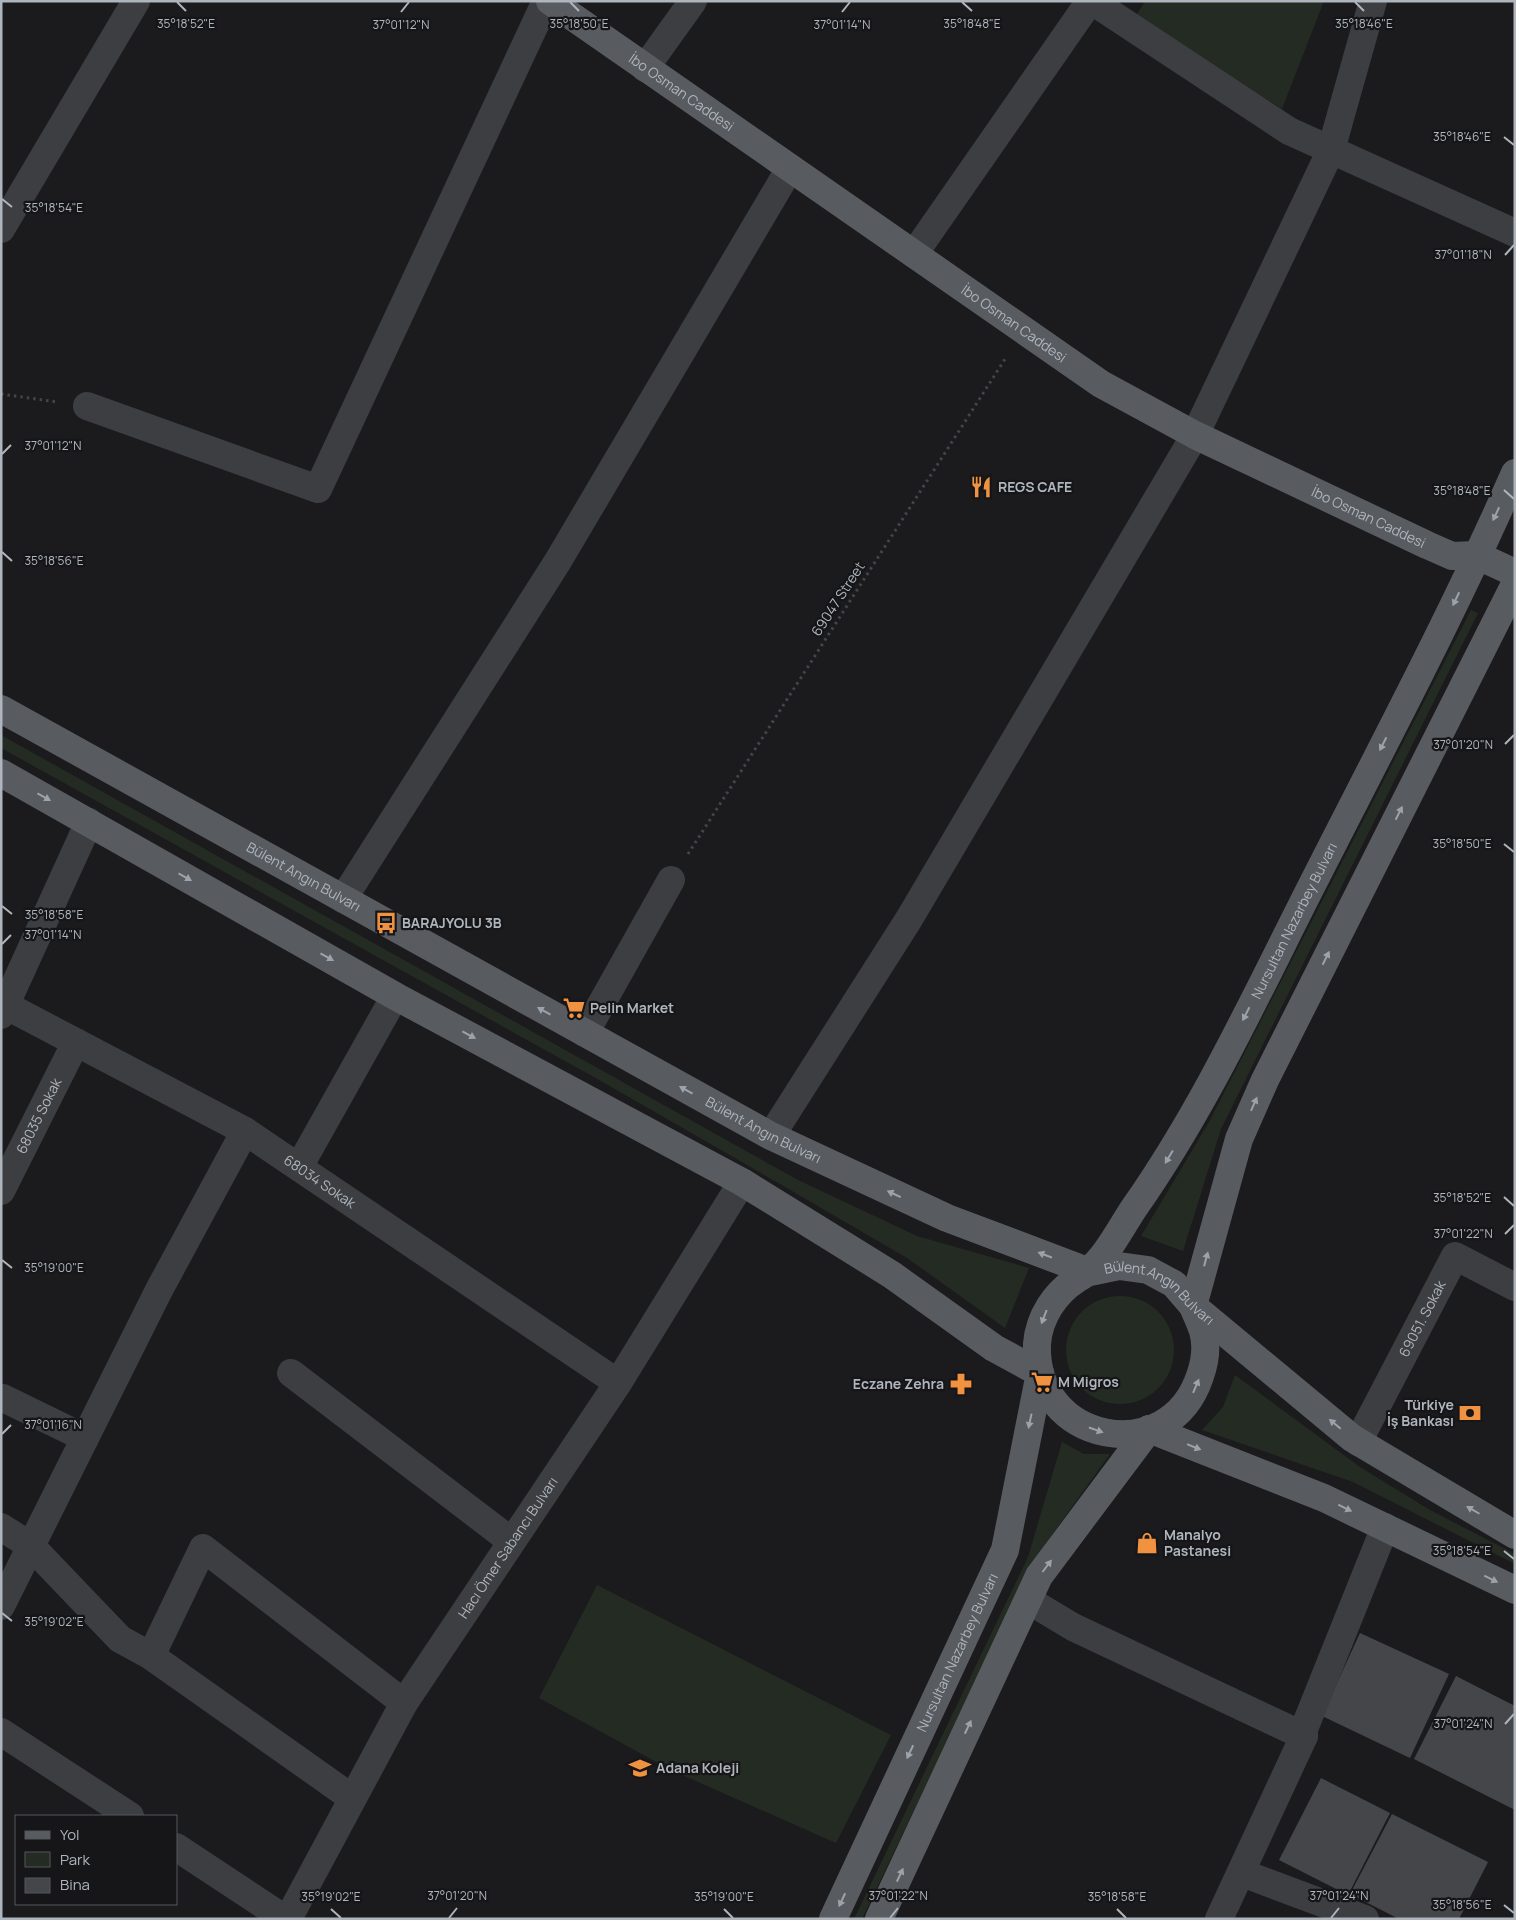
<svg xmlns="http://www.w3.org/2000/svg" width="1516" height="1920" viewBox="0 0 1516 1920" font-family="Manrope,sans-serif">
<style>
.green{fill:#232b22}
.building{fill:#45464a}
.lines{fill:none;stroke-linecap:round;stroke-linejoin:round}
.path{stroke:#424549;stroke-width:3;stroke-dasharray:2.5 4;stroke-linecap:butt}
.minor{stroke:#3c3e42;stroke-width:28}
.major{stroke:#585c61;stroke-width:28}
.oneway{fill:#9da3aa}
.ticks{fill:none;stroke:#aeb5bc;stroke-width:2}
.labels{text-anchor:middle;stroke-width:4.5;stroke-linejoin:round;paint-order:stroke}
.street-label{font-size:14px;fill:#aeb5bc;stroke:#161618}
.poi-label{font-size:14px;font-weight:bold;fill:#aeb5bc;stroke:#161618;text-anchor:start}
.ticks-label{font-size:12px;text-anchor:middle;fill:#aeb5bc;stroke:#161618;stroke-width:4.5;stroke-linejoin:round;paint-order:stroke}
</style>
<rect width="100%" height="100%" fill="#1b1b1d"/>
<path class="green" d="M1145 1H1324L1282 109 1136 16Z
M1471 610 1478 613 1221 1129 1183 1251 1141 1236 1209 1122Z
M1 735 798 1180 917 1236 1029 1268 1005 1328 907 1258 792 1191 601 1081 1 748Z
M1066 1350a54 54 0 1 1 108 0a54 54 0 1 1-108 0Z
M1235 1375 1360 1467 1430 1510 1515 1554V1564L1353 1482 1202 1430 1223 1407Z
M1062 1442 1084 1454H1110L1034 1560 862 1919H854L1028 1557Z
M597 1585 891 1735 836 1843 671 1770 539 1698Z"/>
<path class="building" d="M1360 1633 1449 1674 1410 1758 1322 1716Z
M1456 1676 1515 1706V1810L1414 1759Z
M1321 1778 1390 1813 1348 1895 1279 1860Z
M1392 1814 1488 1862 1459 1919H1399L1350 1894Z"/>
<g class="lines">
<path class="path" d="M1 394 57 402
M688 854 1007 356"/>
<g class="minor">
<path d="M1092 1 1289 131 1515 233"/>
<path d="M645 68 693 1"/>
<path d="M1 229 136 1"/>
<path d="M914 254 1090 1"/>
<path d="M87 406 318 489 546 1"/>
<path d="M343 899 558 561 790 168"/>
<path id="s1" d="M7 1006 245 1131 618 1383"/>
<path d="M1 1015 89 822"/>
<path d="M585 1033 671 880"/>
<path d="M771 1136 909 919 1195 435 1331 150 1373 1"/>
<path d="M299 1167 395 996"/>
<path id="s2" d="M1 1191 76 1042"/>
<path d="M291 1373 511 1541"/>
<path d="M3 1398 85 1438"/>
<path id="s3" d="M1358 1442 1455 1256 1515 1287"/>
<path d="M1 1527 31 1546 120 1639 151 1656 352 1798"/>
<path d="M1028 1600 1073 1627 1304 1736"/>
<path d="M1 1606 159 1290 245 1131"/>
<path d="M151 1656 203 1548 404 1703"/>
<path d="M1 1732 130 1816"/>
<path d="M176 1847 285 1919"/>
<path d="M1242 1873 1365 1919"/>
<path id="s4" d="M288 1919 404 1703 618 1383 742 1182"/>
<path d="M1219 1919 1304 1736V1729L1385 1527"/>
</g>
<g class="major">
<path id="s5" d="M550 1 1101 384 1195 435 1427 545 1452 556 1476 555 1515 573"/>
<path id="s6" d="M1 709 771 1136 947 1218 1090 1272 1119 1266 1148 1270 1174 1284 1193 1306 1352 1438 1515 1535"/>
<path d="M1 773 395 996 742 1182 892 1275 994 1348 1040 1373"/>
<path id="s7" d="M1193 1306C1196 1314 1200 1322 1203 1331 1207 1345 1205 1362 1200 1376 1169 1470 1033 1443 1037 1344 1039 1317 1055 1293 1077 1279 1103 1265 1118 1232 1134 1208 1205 1107 1257 993 1313 883 1382 747 1454 612 1515 473"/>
<path d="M1193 1306 1239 1139 1265 1080 1515 584"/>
<path d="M1149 1429 1324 1498 1515 1590"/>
<path id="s8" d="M833 1919 1005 1550 1040 1373"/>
<path d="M879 1919 1039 1576 1149 1429"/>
</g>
</g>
<defs><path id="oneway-solid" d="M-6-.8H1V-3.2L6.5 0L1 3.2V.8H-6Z" transform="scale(1.25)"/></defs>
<g class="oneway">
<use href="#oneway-solid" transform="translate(1496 514) rotate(115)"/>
<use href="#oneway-solid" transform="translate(1456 599) rotate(115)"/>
<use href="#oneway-solid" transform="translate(1383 744) rotate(117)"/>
<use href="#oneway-solid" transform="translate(44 797) rotate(29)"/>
<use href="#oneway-solid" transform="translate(1399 813) rotate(-63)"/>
<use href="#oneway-solid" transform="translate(185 877) rotate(29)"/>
<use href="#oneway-solid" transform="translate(327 957) rotate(29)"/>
<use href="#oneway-solid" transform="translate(1326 958) rotate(-63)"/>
<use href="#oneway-solid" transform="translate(544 1011) rotate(-151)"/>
<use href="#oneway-solid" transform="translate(1246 1014) rotate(117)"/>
<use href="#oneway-solid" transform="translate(469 1035) rotate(28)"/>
<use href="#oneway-solid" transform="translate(686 1090) rotate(-151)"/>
<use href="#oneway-solid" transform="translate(1254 1104) rotate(-66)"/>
<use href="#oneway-solid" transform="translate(1169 1157) rotate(121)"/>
<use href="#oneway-solid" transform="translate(894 1194) rotate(-155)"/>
<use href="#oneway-solid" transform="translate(1045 1255) rotate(-159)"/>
<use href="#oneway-solid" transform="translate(1206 1259) rotate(-75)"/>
<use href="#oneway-solid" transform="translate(1044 1317) rotate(111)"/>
<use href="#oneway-solid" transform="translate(1196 1386) rotate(-67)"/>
<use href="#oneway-solid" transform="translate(1030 1421) rotate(102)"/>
<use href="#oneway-solid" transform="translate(1335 1424) rotate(-140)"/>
<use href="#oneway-solid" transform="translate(1096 1430) rotate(19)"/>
<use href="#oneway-solid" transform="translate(1194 1447) rotate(22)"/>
<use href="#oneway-solid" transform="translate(1345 1508) rotate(26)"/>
<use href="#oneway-solid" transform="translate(1473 1510) rotate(-150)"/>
<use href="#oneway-solid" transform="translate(1047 1566) rotate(-53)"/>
<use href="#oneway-solid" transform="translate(1491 1579) rotate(26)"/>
<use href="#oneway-solid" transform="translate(968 1727) rotate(-65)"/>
<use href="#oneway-solid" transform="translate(910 1752) rotate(115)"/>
<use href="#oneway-solid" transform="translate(900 1875) rotate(-65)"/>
<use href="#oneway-solid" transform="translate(842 1900) rotate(115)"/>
</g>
<path class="ticks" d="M177 2 186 11M570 2 579 11M962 2 972 11M1355 2 1364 11M401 12 409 2M842 12 850 2M1504 137 1514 145M2 199 12 207M1505 255 1514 245M2 454 11 445M1504 490 1514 499M2 552 12 561M1505 744 1514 735M1504 844 1514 852M2 906 12 914M2 944 11 935M1504 1197 1514 1206M1505 1234 1514 1225M2 1260 12 1268M2 1434 11 1425M1504 1551 1514 1559M2 1613 12 1621M1505 1724 1514 1714M1504 1905 1514 1913M331 1909 341 1918M724 1909 733 1918M1117 1909 1126 1918M449 1918 457 1908M890 1918 898 1908M1331 1918 1339 1908"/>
<defs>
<g id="restaurant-bare" transform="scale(1.725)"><path d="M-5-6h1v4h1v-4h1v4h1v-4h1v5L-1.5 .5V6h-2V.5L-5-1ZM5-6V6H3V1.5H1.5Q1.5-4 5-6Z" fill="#f09240" stroke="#161618" stroke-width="2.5" paint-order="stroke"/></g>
<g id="bus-bare" transform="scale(1.725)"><path d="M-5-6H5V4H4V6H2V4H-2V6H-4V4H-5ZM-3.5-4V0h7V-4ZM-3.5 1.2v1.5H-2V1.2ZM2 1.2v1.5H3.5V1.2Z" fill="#f09240" stroke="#161618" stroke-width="2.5" paint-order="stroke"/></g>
<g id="supermarket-bare" transform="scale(1.725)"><path d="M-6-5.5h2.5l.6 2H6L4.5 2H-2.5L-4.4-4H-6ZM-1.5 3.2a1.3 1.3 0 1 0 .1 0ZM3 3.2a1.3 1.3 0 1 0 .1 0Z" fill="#f09240" stroke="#161618" stroke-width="2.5" paint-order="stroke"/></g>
<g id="pharmacy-bare" transform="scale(1.725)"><path d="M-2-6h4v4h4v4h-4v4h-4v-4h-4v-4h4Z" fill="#f09240" stroke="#161618" stroke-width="2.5" paint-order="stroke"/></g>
<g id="bank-bare" transform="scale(1.725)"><path d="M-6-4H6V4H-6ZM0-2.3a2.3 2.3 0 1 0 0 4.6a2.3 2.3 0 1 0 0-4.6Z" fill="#f09240" stroke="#161618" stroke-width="2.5" paint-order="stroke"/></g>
<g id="shop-bare" transform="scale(1.725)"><path d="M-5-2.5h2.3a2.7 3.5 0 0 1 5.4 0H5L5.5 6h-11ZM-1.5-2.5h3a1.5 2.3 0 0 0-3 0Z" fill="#f09240" stroke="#161618" stroke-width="2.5" paint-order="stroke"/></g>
<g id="school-bare" transform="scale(1.725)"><path d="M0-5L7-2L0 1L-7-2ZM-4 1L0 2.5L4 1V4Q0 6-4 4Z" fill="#f09240" stroke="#161618" stroke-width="2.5" paint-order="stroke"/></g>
</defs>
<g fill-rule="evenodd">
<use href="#restaurant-bare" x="981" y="487"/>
<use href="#bus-bare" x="386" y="923"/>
<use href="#supermarket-bare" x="574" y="1008"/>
<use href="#supermarket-bare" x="1042" y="1382"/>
<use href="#pharmacy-bare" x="961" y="1384"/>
<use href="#bank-bare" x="1470" y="1413"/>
<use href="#shop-bare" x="1147" y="1543"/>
<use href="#school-bare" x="640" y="1768"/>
</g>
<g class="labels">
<g class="street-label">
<text dy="5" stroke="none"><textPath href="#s5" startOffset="160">İbo Osman Caddesi</textPath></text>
<text dy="5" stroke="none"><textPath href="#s5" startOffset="565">İbo Osman Caddesi</textPath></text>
<text dy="5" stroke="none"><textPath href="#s5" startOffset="970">İbo Osman Caddesi</textPath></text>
<text transform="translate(838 599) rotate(-57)" y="5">69047 Street</text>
<text dy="5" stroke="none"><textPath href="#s6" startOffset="346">Bülent Angın Bulvarı</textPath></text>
<text dy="5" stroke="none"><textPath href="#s7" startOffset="816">Nursultan Nazarbey Bulvarı</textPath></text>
<text dy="5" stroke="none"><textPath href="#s2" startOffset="84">68035 Sokak</textPath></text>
<text dy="5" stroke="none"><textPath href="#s6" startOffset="871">Bülent Angın Bulvarı</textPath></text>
<text dy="5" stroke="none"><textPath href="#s1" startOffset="359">68034 Sokak</textPath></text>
<text dy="5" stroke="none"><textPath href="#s6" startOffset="1306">Bülent Angın Bulvarı</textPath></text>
<text dy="5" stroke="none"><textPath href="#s3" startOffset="139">69051. Sokak</textPath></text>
<text dy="5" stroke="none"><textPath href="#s4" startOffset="432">Hacı Ömer Sabancı Bulvarı</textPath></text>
<text dy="5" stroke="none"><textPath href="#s8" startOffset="294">Nursultan Nazarbey Bulvarı</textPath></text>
</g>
<g class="poi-label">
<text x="998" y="492">REGS CAFE</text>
<text x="402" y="928">BARAJYOLU 3B</text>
<text x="590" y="1013">Pelin Market</text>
<text x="1058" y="1387">M Migros</text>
<text x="944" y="1389" text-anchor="end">Eczane Zehra</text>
<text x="1454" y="1410" text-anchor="end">Türkiye<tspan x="1454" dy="16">İş Bankası</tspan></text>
<text x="1164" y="1540">Manalyo<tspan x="1164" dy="16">Pastanesi</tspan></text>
<text x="656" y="1773">Adana Koleji</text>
</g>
</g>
<g class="ticks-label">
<text x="186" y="28">35°18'52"E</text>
<text x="972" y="28">35°18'48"E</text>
<text x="579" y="28">35°18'50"E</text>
<text x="1364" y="28">35°18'46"E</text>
<text x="401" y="29">37°01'12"N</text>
<text x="842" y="29">37°01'14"N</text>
<text x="1462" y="141">35°18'46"E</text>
<text x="54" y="212">35°18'54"E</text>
<text x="1463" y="259">37°01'18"N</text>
<text x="53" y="450">37°01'12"N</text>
<text x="1462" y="495">35°18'48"E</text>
<text x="54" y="565">35°18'56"E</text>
<text x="1463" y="749">37°01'20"N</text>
<text x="1462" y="848">35°18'50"E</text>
<text x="54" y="919">35°18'58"E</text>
<text x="53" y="939">37°01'14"N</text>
<text x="1462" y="1202">35°18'52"E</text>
<text x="1463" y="1238">37°01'22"N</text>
<text x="54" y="1272">35°19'00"E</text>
<text x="53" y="1429">37°01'16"N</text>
<text x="1462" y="1555">35°18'54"E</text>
<text x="54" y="1626">35°19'02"E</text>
<text x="1463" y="1728">37°01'24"N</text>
<text x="457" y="1900">37°01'20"N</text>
<text x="898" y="1900">37°01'22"N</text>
<text x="1339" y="1900">37°01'24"N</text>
<text x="331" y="1901">35°19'02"E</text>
<text x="724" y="1901">35°19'00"E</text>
<text x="1117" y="1901">35°18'58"E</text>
<text x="1462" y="1909">35°18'56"E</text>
</g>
<rect width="1516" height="1920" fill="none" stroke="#aeb5bc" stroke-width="5"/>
<rect x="15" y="1815" width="162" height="90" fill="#161618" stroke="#53565a"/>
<rect x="25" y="1831" width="25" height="8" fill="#585c61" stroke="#53565a"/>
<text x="60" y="1840" font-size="15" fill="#aeb5bc">Yol</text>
<rect x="25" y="1852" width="25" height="15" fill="#232b22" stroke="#53565a"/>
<text x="60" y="1865" font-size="15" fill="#aeb5bc">Park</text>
<rect x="25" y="1878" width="25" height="15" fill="#45464a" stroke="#53565a"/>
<text x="60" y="1890" font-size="15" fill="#aeb5bc">Bina</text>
</svg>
